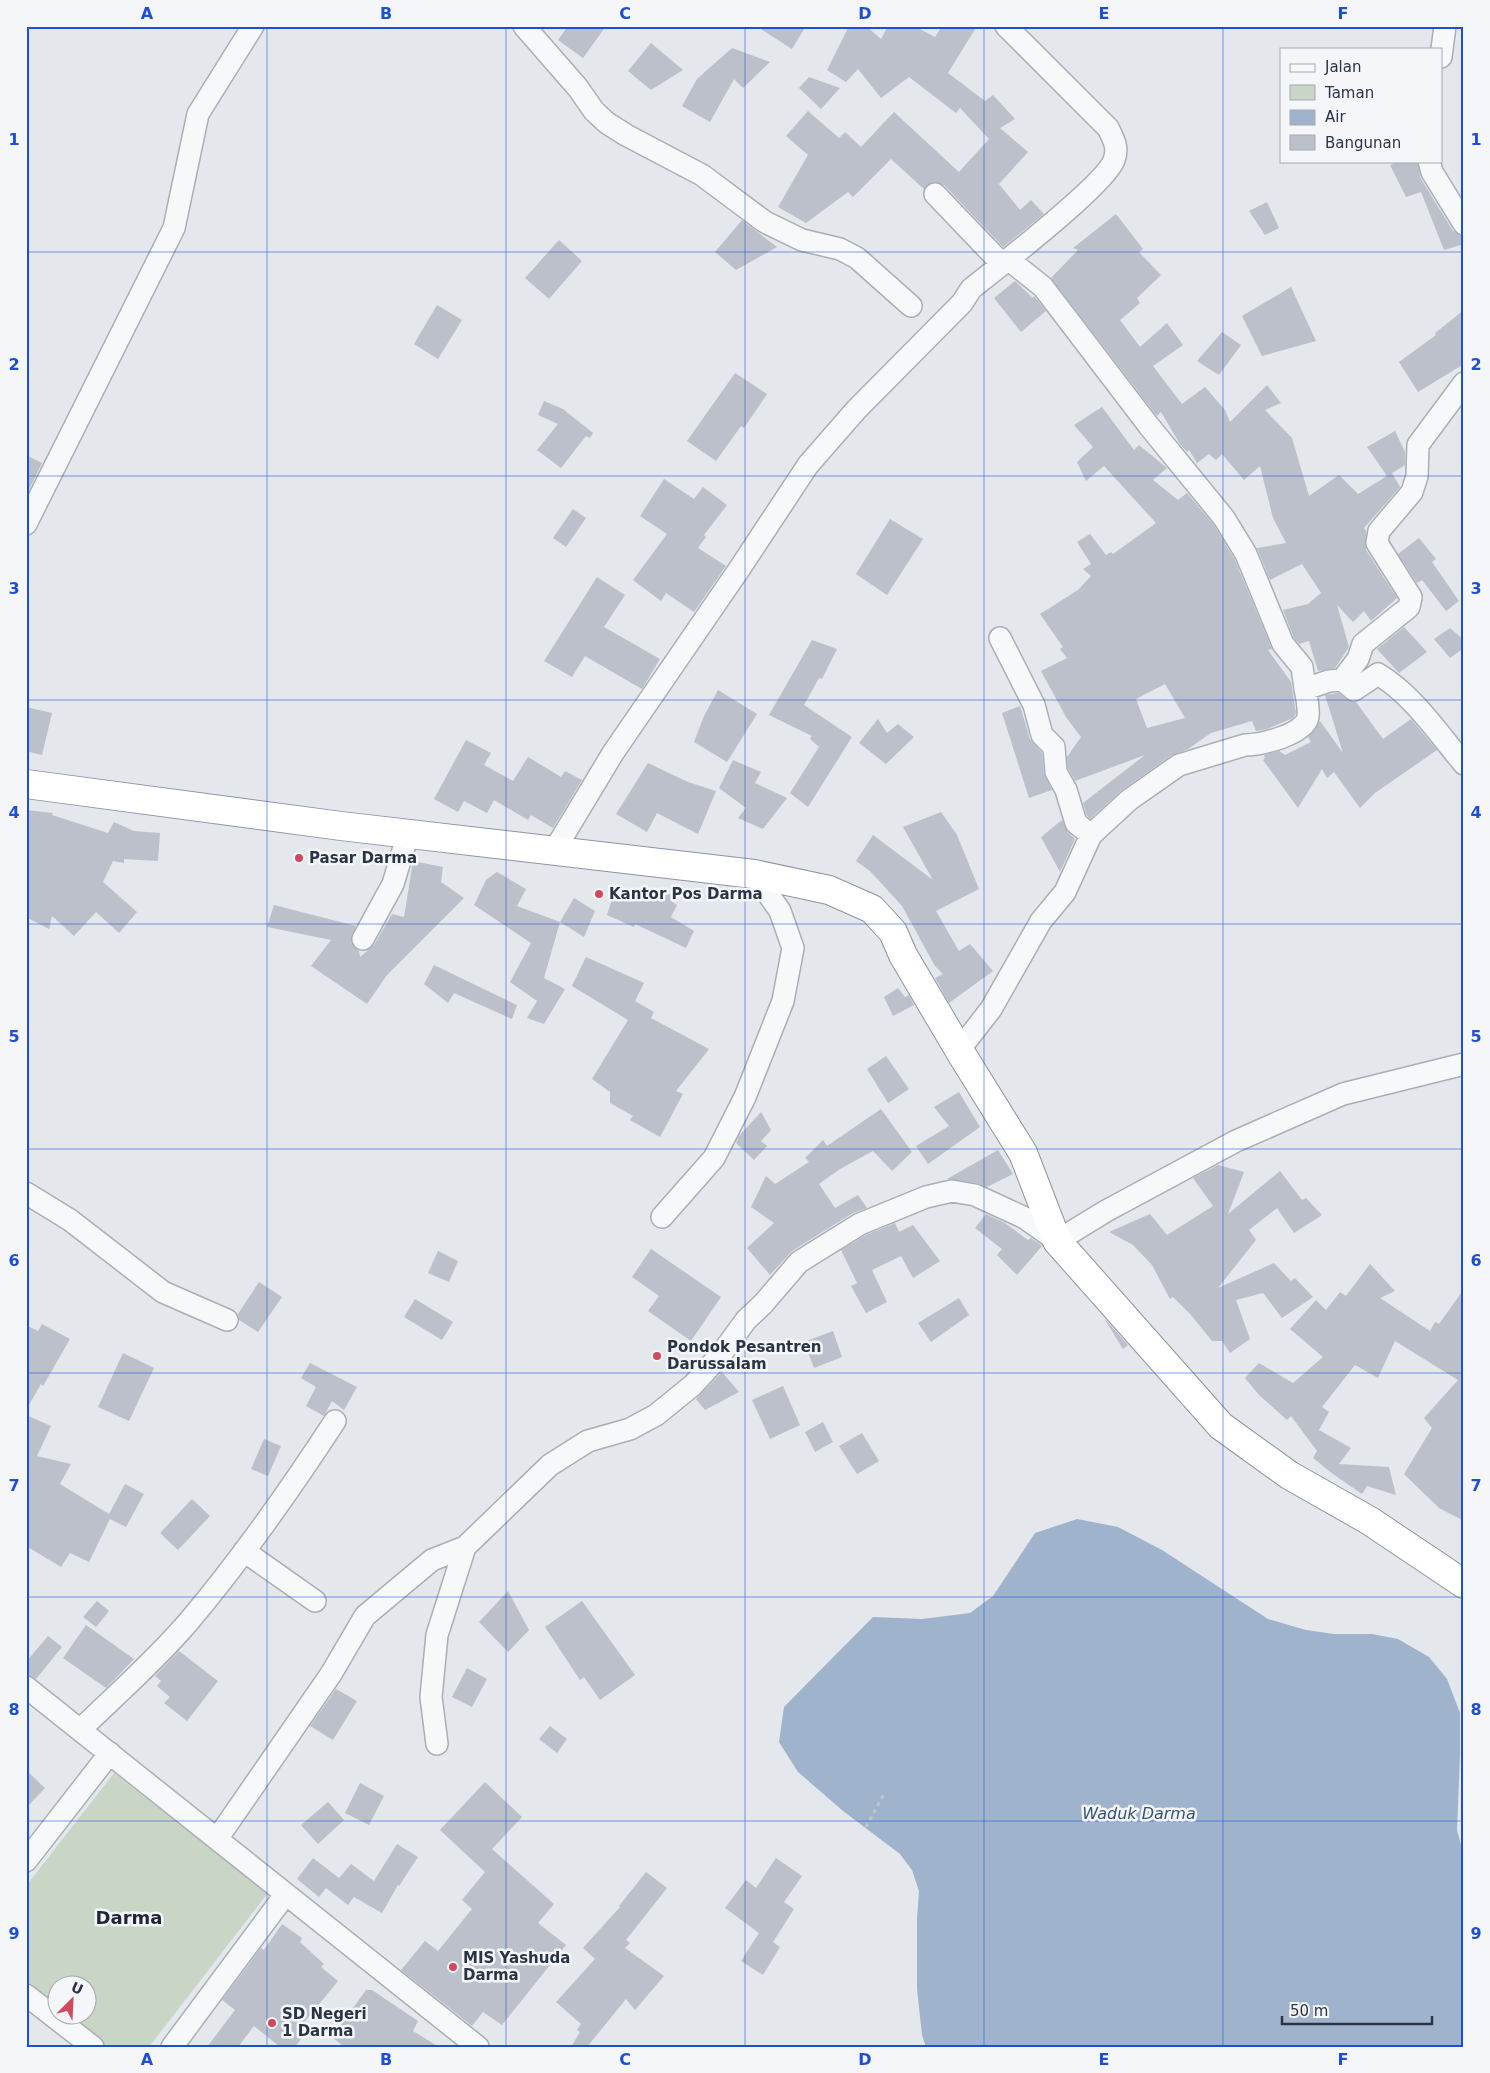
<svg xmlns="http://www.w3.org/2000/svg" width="1490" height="2073" viewBox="0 0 1490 2073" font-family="'DejaVu Sans',sans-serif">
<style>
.green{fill:#c9d6c5}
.water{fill:#9fb4cc}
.building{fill:#bbc0ca;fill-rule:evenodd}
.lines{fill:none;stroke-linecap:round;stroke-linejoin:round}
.minor-casing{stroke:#a9aeb7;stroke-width:24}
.trunk-casing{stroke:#8b94a3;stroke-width:30}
.path{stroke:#c2c5cb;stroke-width:3;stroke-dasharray:4 4;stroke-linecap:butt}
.minor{stroke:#f7f8fa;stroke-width:21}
.trunk{stroke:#fff;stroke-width:28}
.grid{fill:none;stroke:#1d4ed8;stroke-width:1;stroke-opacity:0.55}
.poi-dot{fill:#d1495b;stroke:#f4f6f9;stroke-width:2}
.labels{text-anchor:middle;stroke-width:5;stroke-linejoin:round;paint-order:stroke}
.poi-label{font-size:15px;font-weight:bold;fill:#2b3445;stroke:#f4f6f9;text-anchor:start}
.water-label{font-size:16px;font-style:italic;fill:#34527a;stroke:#f4f6f9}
.quarter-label{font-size:18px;font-weight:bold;fill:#1d2536;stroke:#f4f6f9}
.neatline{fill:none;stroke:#1d4ed8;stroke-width:2}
.grid-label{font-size:16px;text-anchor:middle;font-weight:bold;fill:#1d4ed8}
</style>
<rect width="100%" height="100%" fill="#e4e7ec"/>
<path class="green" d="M114 1773 268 1893 149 2047H109L68 2016H88V1986H58L57 2007 26 1983V1886Z"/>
<path class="water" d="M1077 1519 1118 1527 1162 1550 1268 1619 1306 1630 1334 1634H1372L1398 1639 1429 1657 1447 1679 1460 1713V1755L1457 1830 1464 1856V2047H926L922 2035 917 1989V1919L919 1891 912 1870 900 1854 843 1811 798 1772 779 1742 784 1707 873 1617 922 1619 970 1613 993 1596 1035 1533Z"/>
<path class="building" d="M568 26H606L583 58 558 40Z
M756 26H806L792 49Z
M849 26H866L881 39 888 26H914L935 37 942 26H977L948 73 985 101 993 95 1015 119 1000 128 1028 152 999 184 1020 210 1031 200 1044 214 1003 247 944 185 933 182 924 189 891 159 853 197 848 192 806 223 778 207 808 155 786 136 808 111 839 138 845 132 861 147 894 112 959 172 989 139 960 108 956 113 909 77 881 98 858 69 846 82 827 70Z
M651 43 683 70 651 90 628 71Z
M732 48 770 62 743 88 734 79 710 122 682 106 697 79Z
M809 77 840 88 821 109 799 88Z
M1399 161H1417L1421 179 1453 231 1464 236V244L1444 250 1421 192 1406 197 1390 165Z
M1267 202 1279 228 1265 235 1249 211Z
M1116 214 1143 249 1139 252 1161 275 1137 298 1140 303 1120 320 1140 347 1167 323 1183 345 1153 366 1182 404 1205 387 1225 410 1230 422 1267 385 1281 403 1265 410 1292 438 1309 496 1339 475 1358 494 1387 476 1367 447 1395 431 1405 452V465L1392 473 1400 487 1364 528 1366 531V550L1397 598 1371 621 1364 611 1353 622 1337 605 1349 647 1335 668 1318 671 1309 641 1299 644 1294 638 1283 610 1308 604 1321 593 1302 564 1270 580 1257 548 1286 543 1273 518 1260 466 1244 480 1222 454 1216 460 1209 454 1197 463 1189 450 1187 452 1180 444 1161 412 1157 416 1051 278 1078 250 1073 248Z
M742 220 777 247 736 270 715 252Z
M559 240 582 261 549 299 525 278Z
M1015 281 1033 298 1034 296 1046 311 1021 332 994 298Z
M1291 287 1316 341 1262 356 1242 316Z
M437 305 462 320 438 359 414 344Z
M1464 310V364L1418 392 1399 362 1436 335 1435 333Z
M1222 332 1241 345 1219 375 1197 361Z
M735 373 767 394 744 428 741 426 716 461 687 441Z
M544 401 563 409 593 433 590 438 586 436 561 468 537 450 558 424 538 415Z
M1102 407 1134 450 1139 445 1167 468 1153 480 1178 500 1187 493 1214 525 1235 560 1272 649 1268 650 1291 682 1296 713 1293 718 1267 729 1256 731 1252 721 1211 733 1188 749 1172 755 1122 790 1090 819 1087 816 1083 803 1145 755 1075 781 1068 768 1067 757 1081 737 1066 717 1041 671 1067 658 1060 649 1063 647 1040 614 1078 590 1091 576 1083 569 1091 564 1077 542 1090 534 1106 555 1111 552 1113 554 1156 523 1104 466 1086 481 1077 462 1093 447 1074 425ZM1165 684 1185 718 1147 728 1136 699Z
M26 455 42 463 26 496Z
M664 479 694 499 703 487 727 505 704 535 706 537 698 548 726 566 694 612 666 593 661 601 633 580 667 534 640 516Z
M573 509 586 518 566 547 553 538Z
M890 519 923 539 887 595 856 574Z
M1419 538 1436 559 1432 562 1459 601 1446 611 1422 580 1417 583 1398 554Z
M597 577 625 595 604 627 660 659 642 689 585 656 572 677 544 661Z
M1404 627 1427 652 1399 673 1377 649Z
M1450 628 1464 640V648L1450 658 1434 639Z
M812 640 837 649 822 679 819 678 804 705 852 737 808 807 790 793 819 747 810 739 812 736 769 715Z
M718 690 757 714 727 762 694 742 704 716Z
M1338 693 1347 700 1356 702 1383 739 1411 719 1437 750 1375 793 1360 808 1334 772 1327 778 1322 769 1298 808 1263 760 1265 758 1264 755 1279 751 1285 755 1311 742 1308 737 1320 721 1343 753 1325 695Z
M1020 706 1030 739 1042 753 1044 773 1052 790 1029 798 1002 713Z
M26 707 52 713 42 755 26 751Z
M878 719 887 733 898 724 914 737 886 764 859 743Z
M466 740 491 753 484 765 513 781 528 757 561 777 565 771 582 780 553 828 531 815 528 820 494 800 487 813 464 801 458 812 434 799Z
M733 760 761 772 755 783 787 798 763 829 738 818 746 808 719 788Z
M648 763 688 782 716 791 698 834 657 813 647 832 616 814Z
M26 810 53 813 52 815 108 833 114 822 134 831 160 833 158 861 124 859V863L113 861 103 882 137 912 119 933 96 912 74 936 52 916 49 929 26 917Z
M941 812 957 835 979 889 936 911 959 951 970 944 993 971 949 1003 935 978 943 974 935 966 902 906 870 871 856 861 873 835 933 880 903 827Z
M1062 820 1068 832 1075 839 1060 872 1041 837Z
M413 861 443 867 441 882 464 898 387 975 367 1004 311 966 331 940 267 927 274 905 356 926 351 940 353 946 359 951 360 957 374 945 392 914 404 917Z
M497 872 526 889 517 906 560 922 544 978 565 989 544 1024 527 1018 537 1001 510 982 531 943 474 905 486 880Z
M615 889 655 898 659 890 673 895 671 901 677 905 671 917 694 931 686 948 635 924 634 927 607 915Z
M574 898 595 911 584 937 560 922Z
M586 957 644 983 635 1001 654 1012 651 1018 709 1049 676 1091 683 1094 660 1137 630 1120 633 1116 610 1103V1092L592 1079 628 1020 572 986Z
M434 965 517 1005 512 1019 454 993 448 1003 424 984Z
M898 988 905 997 909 995 914 1005 893 1016 884 997Z
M886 1056 909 1089 888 1103 867 1069Z
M959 1092 980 1127 928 1164 916 1146 949 1126 934 1107Z
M881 1109 912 1152 892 1171 873 1151 840 1169 819 1184 835 1208 858 1195 867 1208 853 1213 792 1251 770 1275 747 1248 774 1223 751 1207 766 1176 775 1184 809 1162 805 1158 823 1140 827 1146Z
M761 1112 771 1130 761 1141 767 1146 754 1160 736 1143 739 1136Z
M998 1150 1013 1174 987 1187 977 1183 947 1179Z
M1218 1165 1244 1172 1228 1214 1280 1171 1302 1200 1306 1198 1322 1215 1294 1233 1277 1208 1249 1230 1256 1240 1218 1288 1274 1263 1291 1281 1295 1278 1313 1297 1282 1318 1263 1293 1236 1300 1250 1339 1230 1353 1222 1341H1212L1191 1315 1173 1297 1170 1299 1152 1265 1133 1245 1109 1232 1150 1214 1167 1235 1213 1206 1193 1178Z
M986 1214 1005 1223 1028 1240 1031 1238 1042 1246 1017 1275 997 1255 1002 1249 975 1228Z
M895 1223 899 1232 913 1225 940 1261 913 1278 901 1256 872 1270 887 1302 866 1313 851 1286 857 1283 841 1250 866 1235Z
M651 1249 721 1297 691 1341 648 1311 659 1296 632 1277Z
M438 1251 458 1261 449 1282 428 1273Z
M1370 1264 1395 1291 1380 1298 1430 1331 1435 1322 1439 1324 1464 1289V1521L1439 1508 1404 1474 1432 1428 1424 1418 1458 1380 1395 1341 1378 1378 1355 1365 1322 1407 1329 1412 1319 1430 1351 1448 1339 1464 1389 1467 1396 1495 1367 1486 1362 1494 1333 1474 1313 1458 1317 1451 1291 1416 1287 1420 1259 1395 1245 1378 1259 1363 1293 1383 1323 1357 1290 1329 1316 1300 1326 1310 1340 1292 1346 1296Z
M259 1282 282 1297 258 1332 239 1320 238 1314Z
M959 1298 969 1315 931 1342 918 1323Z
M415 1299 453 1322 442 1340 404 1317Z
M1105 1319 1128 1345 1123 1349 1105 1320Z
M42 1324 70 1339 43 1386 41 1384 26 1410V1325L38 1331Z
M833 1331 842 1357 814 1368 804 1342Z
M123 1353 154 1368 129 1421 98 1407Z
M310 1363 357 1387 344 1410 332 1401 324 1416 306 1406 316 1387 301 1378Z
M722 1372 739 1392 705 1410 696 1399Z
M783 1386 800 1425 770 1439 752 1400Z
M26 1415 51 1426 37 1456 71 1464 60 1484 109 1514 125 1484 144 1494 126 1527 110 1519 89 1562 70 1553 61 1567 26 1546Z
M823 1422 833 1442 815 1452 805 1432Z
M862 1433 879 1461 857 1474 839 1446Z
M264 1439 281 1446 268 1476 251 1469Z
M192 1499 210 1516 178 1550 160 1533Z
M508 1591 529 1630 508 1652 479 1622Z
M97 1601 109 1611 96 1627 83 1617Z
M582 1601 635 1675 600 1700 584 1677 580 1680 545 1627Z
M86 1625 134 1659 106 1688 63 1658Z
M48 1636 62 1647 36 1679 26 1675V1662Z
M179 1651 218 1681 187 1721 164 1703 170 1697 157 1686 161 1681 155 1676Z
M467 1668 487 1679 472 1707 452 1697Z
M336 1689 357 1701 333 1740 310 1726Z
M550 1726 567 1739 557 1753 539 1739Z
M26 1770 45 1788 26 1808Z
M485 1782 522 1817 492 1849 554 1904 538 1923 566 1945 502 2025 483 2012 472 2026 401 1970 425 1941 438 1951 472 1909 462 1900 485 1872 440 1830Z
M360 1783 384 1796 369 1825 345 1813Z
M328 1802 344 1820 318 1844 301 1825Z
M397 1844 418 1857 399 1886 398 1885 382 1913 354 1897 348 1905 326 1888 319 1897 297 1879 313 1858 339 1878 351 1864 374 1881Z
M776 1858 802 1876 784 1902 794 1909 773 1942 780 1947 763 1975 741 1961 759 1933 725 1908 746 1880 756 1888Z
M646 1872 667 1888 626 1940 630 1943 625 1948 664 1976 635 2010 626 1999 587 2047H571L580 2032 577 2030 581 2024 556 2002 595 1959 583 1948 620 1907 619 1906Z
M282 1924 302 1938 300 1942 324 1964 321 1967 338 1981 302 2025 308 2030 295 2047H280L254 2026 238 2047H207L235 2010 222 2000 261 1948 264 1950Z
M366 1990H372L418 2021 413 2031 439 2047H344L332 2037Z"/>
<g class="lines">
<g class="minor-casing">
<path id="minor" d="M524 26 578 88 594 111 607 123 626 135 702 175 765 222 802 240 840 249 857 258 911 306
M1441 57 1445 26
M1429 161 1432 172 1464 224
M935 194 1002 264
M1008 259 1043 287 1149 426 1224 518 1246 554 1283 644 1302 667 1305 689
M26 524 174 228 198 114 253 26
M1000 638 1034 705 1042 735 1054 747 1056 772 1066 790 1076 823 1091 835
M1342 680 1358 659 1363 644 1409 607 1411 597 1377 543 1379 531 1412 492 1417 476 1418 445 1464 383
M554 851 613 753 740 568 808 465 856 410 962 303 971 289C997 268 1106 184 1114 160 1119 148 1113 138 1108 128L1006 26
M363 939 393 884 408 834
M959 1050 991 1009 1041 921 1065 892 1091 835 1129 800 1179 765 1245 745C1260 745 1304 735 1308 717 1309 707 1307 698 1305 689L1329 681 1342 680 1354 690 1378 674C1413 695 1438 733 1464 764
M26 1193 70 1220 163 1292 227 1320
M662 1217 714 1158 745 1097 783 1001 793 948 780 911 754 874
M244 1551 315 1601
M26 1687 478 2047
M80 1730C116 1695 159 1657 190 1620 243 1557 290 1490 335 1421
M437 1744 431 1697 437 1635 465 1547
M217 1839 331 1674 365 1616 432 1560 465 1547 550 1465 588 1441 630 1429 656 1415 693 1385 722 1353 746 1320 763 1304 799 1262 860 1224 926 1197 952 1191 975 1195 1025 1218 1057 1241 1106 1211 1236 1141 1343 1094 1464 1064
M26 1861 110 1753
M26 1995 93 2047
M172 2047 285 1895"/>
</g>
<g class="trunk-casing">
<path id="trunk" d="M26 784 341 826 754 874 829 890 872 909 893 932 903 955 959 1050 1023 1153 1057 1241 1221 1426 1289 1475 1370 1521 1464 1584"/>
</g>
<path class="path" d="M866 1827 885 1792"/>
<use href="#minor" class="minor"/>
<use href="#trunk" class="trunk"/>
</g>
<path class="grid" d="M267 26V2047M506 26V2047M745 26V2047M984 26V2047M1223 26V2047M26 252H1464M26 476H1464M26 700H1464M26 924H1464M26 1149H1464M26 1373H1464M26 1597H1464M26 1821H1464"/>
<g class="poi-dot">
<circle cx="299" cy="858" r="5"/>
<circle cx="599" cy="894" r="5"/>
<circle cx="657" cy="1356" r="5"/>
<circle cx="453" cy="1967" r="5"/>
<circle cx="272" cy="2023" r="5"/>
</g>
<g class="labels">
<g class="poi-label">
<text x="309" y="863">Pasar Darma</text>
<text x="609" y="899">Kantor Pos Darma</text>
<text x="667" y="1352">Pondok Pesantren<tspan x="667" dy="17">Darussalam</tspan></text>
<text x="463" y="1963">MIS Yashuda<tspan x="463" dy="17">Darma</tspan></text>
<text x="282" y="2019">SD Negeri<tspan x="282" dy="17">1 Darma</tspan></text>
</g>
<g class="water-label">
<text x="1139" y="1819">Waduk Darma</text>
</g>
<g class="quarter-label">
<text x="129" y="1924">Darma</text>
</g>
</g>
<rect width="1490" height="2073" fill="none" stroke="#f4f6f9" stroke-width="55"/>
<rect x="1280" y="48" width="162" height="115" fill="#f4f6f9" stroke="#a4a8b1"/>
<rect x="1290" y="64" width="25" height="8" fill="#f7f8fa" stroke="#a4a8b1"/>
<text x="1325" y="72" font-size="15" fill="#2b3445">Jalan</text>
<rect x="1290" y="85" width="25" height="15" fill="#c9d6c5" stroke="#a4a8b1"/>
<text x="1325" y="98" font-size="15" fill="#2b3445">Taman</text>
<rect x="1290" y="110" width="25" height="15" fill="#9fb4cc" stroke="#a4a8b1"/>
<text x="1325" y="122" font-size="15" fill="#2b3445">Air</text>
<rect x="1290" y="135" width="25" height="15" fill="#bbc0ca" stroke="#a4a8b1"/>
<text x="1325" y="148" font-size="15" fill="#2b3445">Bangunan</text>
<g transform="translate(72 2000) rotate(24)"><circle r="24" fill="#f4f6f9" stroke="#a4a8b1"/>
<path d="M0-4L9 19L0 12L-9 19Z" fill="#d1495b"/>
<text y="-8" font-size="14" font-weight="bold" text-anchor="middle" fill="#2b3445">U</text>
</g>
<path d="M1282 2016v8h150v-8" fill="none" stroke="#2b3445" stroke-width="2.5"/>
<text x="1290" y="2016" font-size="15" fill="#2b3445" stroke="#f4f6f9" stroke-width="4" paint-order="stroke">50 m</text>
<rect x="28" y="28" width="1434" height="2018" class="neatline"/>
<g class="grid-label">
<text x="147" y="19">A</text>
<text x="386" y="19">B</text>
<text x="625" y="19">C</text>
<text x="865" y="19">D</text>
<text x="1104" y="19">E</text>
<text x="1343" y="19">F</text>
<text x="14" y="145">1</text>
<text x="1476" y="145">1</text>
<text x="14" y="370">2</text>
<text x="1476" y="370">2</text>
<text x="14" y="594">3</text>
<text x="1476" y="594">3</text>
<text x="14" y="818">4</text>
<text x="1476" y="818">4</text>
<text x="14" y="1042">5</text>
<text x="1476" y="1042">5</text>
<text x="14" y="1266">6</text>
<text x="1476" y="1266">6</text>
<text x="14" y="1491">7</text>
<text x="1476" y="1491">7</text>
<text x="14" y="1715">8</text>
<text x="1476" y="1715">8</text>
<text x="14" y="1939">9</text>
<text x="1476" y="1939">9</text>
<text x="147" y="2065">A</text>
<text x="386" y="2065">B</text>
<text x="625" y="2065">C</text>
<text x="865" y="2065">D</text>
<text x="1104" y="2065">E</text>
<text x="1343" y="2065">F</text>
</g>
</svg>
